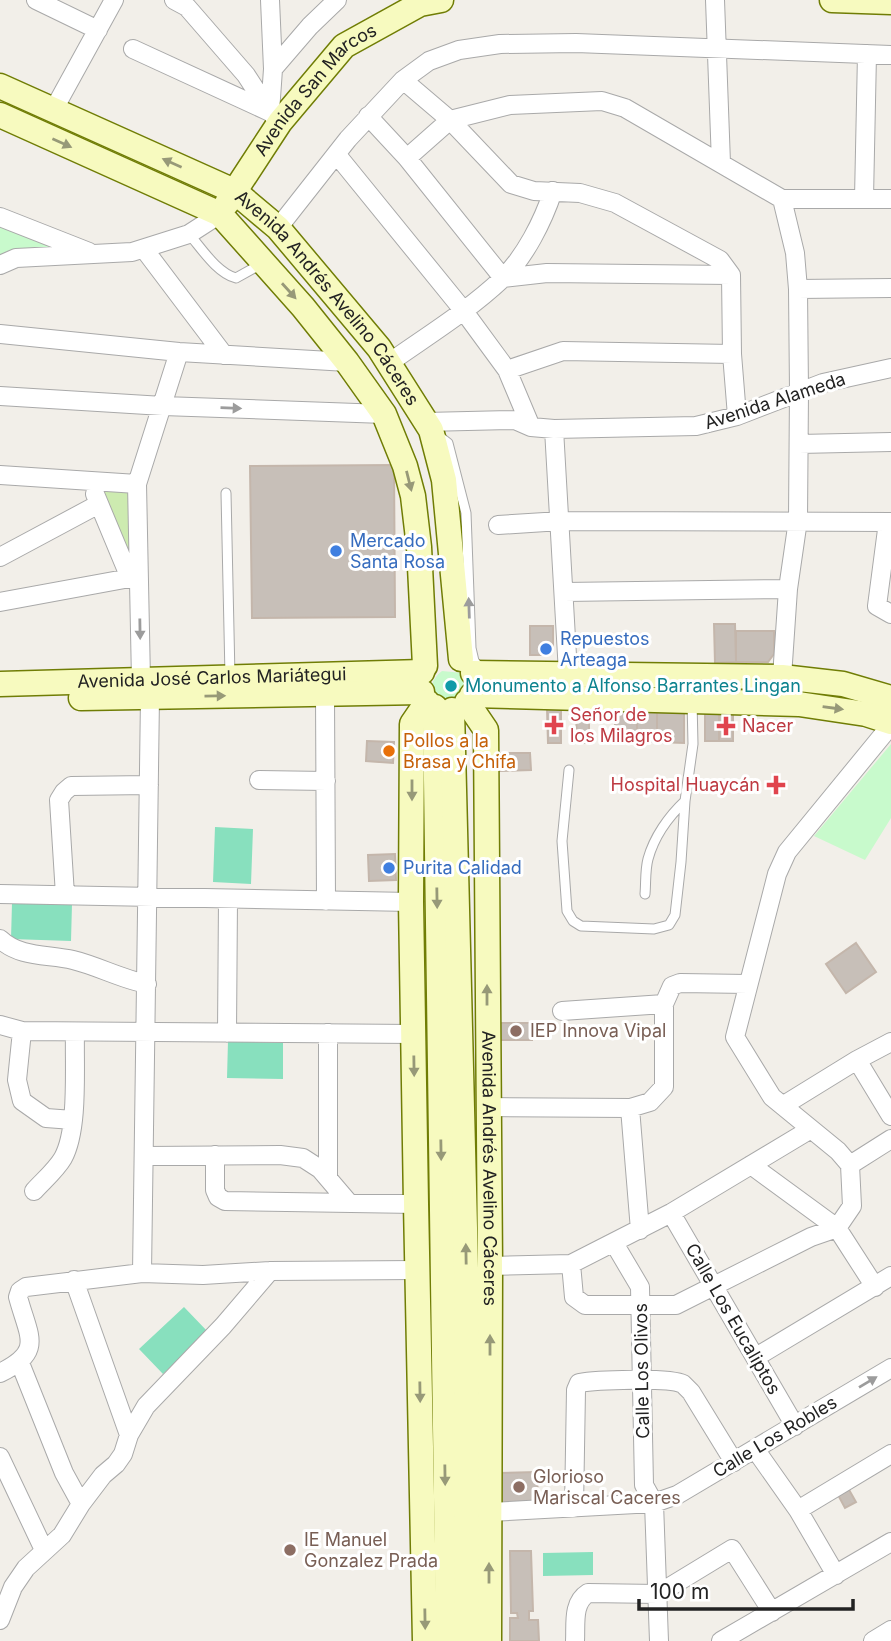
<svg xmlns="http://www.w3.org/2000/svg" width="891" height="1641" viewBox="0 0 891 1641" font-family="Inter,sans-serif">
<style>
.grass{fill:#cdebb0}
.park{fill:#c8facc}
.pitch{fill:#88e0be}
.building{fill:#c7bfb8;stroke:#c4b6ab;stroke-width:2}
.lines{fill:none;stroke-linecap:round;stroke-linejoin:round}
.lane-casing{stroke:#a9a9a9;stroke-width:11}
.street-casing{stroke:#a9a9a9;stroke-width:20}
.secondary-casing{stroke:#707d05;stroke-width:27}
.lane{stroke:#fff;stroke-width:9}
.street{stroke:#fff;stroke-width:18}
.secondary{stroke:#f7fabf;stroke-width:24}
.oneway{fill:#979978}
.oneway2{fill:#9c9c9c}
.shop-dot{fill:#3f7fe0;stroke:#fff;stroke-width:2.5}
.culture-dot{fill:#0f9aa8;stroke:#fff;stroke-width:2.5}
.health-dot{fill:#e0444e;stroke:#fff;stroke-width:2.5}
.food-dot{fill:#e8710a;stroke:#fff;stroke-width:2.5}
.education-dot{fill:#8d6e63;stroke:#fff;stroke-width:2.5}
.labels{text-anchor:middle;stroke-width:6;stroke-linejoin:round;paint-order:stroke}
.street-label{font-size:18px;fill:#222;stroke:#fff}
.shop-label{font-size:18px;fill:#366cbe;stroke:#fff;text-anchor:start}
.culture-label{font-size:18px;fill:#0d838f;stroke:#fff;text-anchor:start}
.health-label{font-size:18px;fill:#be3a42;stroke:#fff;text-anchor:start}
.food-label{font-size:18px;fill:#c56008;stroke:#fff;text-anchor:start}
.education-label{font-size:18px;fill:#785e54;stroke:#fff;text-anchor:start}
</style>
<rect width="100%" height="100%" fill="#f2efe9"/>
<path class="grass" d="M101 487 131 489 130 555Z"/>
<path class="park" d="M0 225 58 245 0 262Z
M442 671 463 673 470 685 460 700C454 699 447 700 441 699 425 695 432 678 442 671Z
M891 744V818L865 860 814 836Z"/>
<path class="pitch" d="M215 827 253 829 251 884 213 882Z
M12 903 72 904 71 941 11 939Z
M228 1041 283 1043V1079L227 1078Z
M184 1307 208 1332 163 1374 139 1349Z
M593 1552V1575L543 1576V1553Z"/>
<path class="building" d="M394 465 395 617 252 618 250 466Z
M714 624H735L736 662 715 663Z
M530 626H553V647L547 655H530Z
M736 631H774V654L768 662H736Z
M637 707H657V742H637Z
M657 707 684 708V743L657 742Z
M547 708H561V743H548Z
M576 709H589V743H577Z
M615 711 637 712V742H615Z
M705 712H719V741H705Z
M719 712H733V741H719Z
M367 741 394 742 393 763 366 761Z
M499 753H530L531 770 500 771Z
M395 854 396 880 369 881 368 855Z
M856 943 876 972 846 993 826 964Z
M499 1023H532V1040H499Z
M537 1472 538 1501 502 1503 500 1473Z
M848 1488 856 1502 845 1508 837 1493Z
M510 1551H531L533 1611H529V1620H538L539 1641H510V1618H518L517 1613H511Z"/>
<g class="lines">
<g class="lane-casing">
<path id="lane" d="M189 234C202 249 217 273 236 278L263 263
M439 436 448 443 466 513 471 648 474 661 480 668
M226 493 230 676
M569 770 562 841 567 911 573 921 581 926 654 929 669 925 675 915 681 862 685 801 693 744 692 701
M645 894C646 883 645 870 648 859 654 837 669 816 685 801"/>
</g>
<g class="street-casing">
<path id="street" d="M36 0 98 30
M174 0 187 7 246 75 270 112
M715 0 721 163
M133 49 270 112 280 122
M273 69 310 26 337 0
M403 80 450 120 511 184 534 191 580 193 615 203 720 260 731 275 732 354 737 416
M54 109 114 0
M270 112 273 69 270 0
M368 116 407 158 503 278 547 273 731 275
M337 155 463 310 507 370 531 427
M407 158 450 120 510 105 602 101 625 108 782 199H891
M864 198 867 54
M0 217 89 252
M278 228 348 139 403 80 429 61 459 50 500 44 576 43 891 55
M144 249 224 355
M0 265 16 258 132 252 189 234 220 214
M798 289 891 288
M0 334 179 352 347 362
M389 363C427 336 468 311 502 279 525 257 543 221 553 191
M507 370 563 351 732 354
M0 396 163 406 384 414
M425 422 515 420 531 427 554 429 696 426 737 416 823 383 891 368
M554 429 568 673
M799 444 891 442
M0 475 137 484
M95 494 130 578
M888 522 877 606 891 614
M498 525 561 521 891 522
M0 557 99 504
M564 592 788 589
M0 602 130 578H139
M782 677 788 589 798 520 799 391 798 289 795 253 782 199
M325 695 326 901
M259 780 326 781
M0 894 411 902
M65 895 59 800 64 792 71 786 149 785
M0 939C20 958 48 954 73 960 98 966 121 979 147 984
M562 1011 664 1004
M0 1025 22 1031 414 1034
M22 1031 17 1080 22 1101 46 1118 73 1120
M227 1033 228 899
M857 1060 891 1116
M784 1105 857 1060 891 1042
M487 1107 630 1108 650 1102 664 1087V1004L672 986 680 983 748 984
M630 1108 640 1230
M215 1155V1190L218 1197 225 1201 416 1204
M144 1156 280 1155 303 1158 320 1169 349 1203
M751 1165 837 1228 875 1287
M850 1165 891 1139
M328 1177V1033
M34 1191C43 1181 56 1170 63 1158 79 1129 74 1066 75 1032
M671 1213 795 1426
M614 1243 640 1287 644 1485 654 1503 659 1641
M571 1264 574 1297 585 1305H676L811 1237 837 1228 852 1206 850 1165 838 1151 772 1097 735 1037 777 874 787 852 891 725
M490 1266 571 1264 671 1213 811 1129
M142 1273 150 697 141 680 137 484 179 352
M74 1280 129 1435
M756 1357 891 1276
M20 1363 64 1473 81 1504
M0 1373C44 1351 29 1338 18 1297L20 1291 26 1287 142 1273 203 1275 270 1271 417 1270
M755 1449 798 1510 836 1575
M0 1457 44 1550
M574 1508 576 1390 579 1383C595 1380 670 1377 683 1384 684 1385 690 1391 691 1392L734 1462
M798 1510 891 1454
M490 1512 654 1503 677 1495 891 1368
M0 1620 13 1587 26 1568 62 1535 81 1504 103 1475 116 1464 123 1454 129 1435 146 1406 223 1326 270 1271
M575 1641C576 1624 572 1603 588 1593L658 1594 732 1549 772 1612
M721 1641 891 1542
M873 1641 891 1630"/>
</g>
<g class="secondary-casing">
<g id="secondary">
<path d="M832 0 891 2"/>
<path id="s1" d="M0 86 234 191 278 228 379 348 431 430 444 480 461 659"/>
<path d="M0 115 220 214 303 307 347 362 384 414 405 466 413 496 419 547 425 666"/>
<path id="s2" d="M227 203 280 122 344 46 420 4 441 0"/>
<path d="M473 673 782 677 843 684 891 698"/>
<path id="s3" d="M0 684 422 672"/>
<path d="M472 695 799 704 866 714 891 722"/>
<path d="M81 698 422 692"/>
<path id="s4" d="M467 702 486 730 490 1266 489 1641"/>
<path d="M435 707 448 1641"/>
<path d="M452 710 466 1268 467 1641"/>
<path d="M425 1641 416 1204 411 902 412 724 427 702"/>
</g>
</g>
<use href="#lane" class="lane"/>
<use href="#street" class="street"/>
<use href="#secondary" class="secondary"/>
</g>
<defs><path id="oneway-solid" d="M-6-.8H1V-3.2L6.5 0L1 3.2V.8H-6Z" transform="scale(1.75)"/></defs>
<g class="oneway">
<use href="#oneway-solid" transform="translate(62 143) rotate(24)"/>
<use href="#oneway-solid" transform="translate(172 163) rotate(-156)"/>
<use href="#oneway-solid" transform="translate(289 291) rotate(48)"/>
<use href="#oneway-solid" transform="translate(409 481) rotate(76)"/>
<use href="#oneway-solid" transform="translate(215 696) rotate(-1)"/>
<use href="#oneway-solid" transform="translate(833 708) rotate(8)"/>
<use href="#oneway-solid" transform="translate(412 790) rotate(90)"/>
<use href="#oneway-solid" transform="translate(437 898) rotate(89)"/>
<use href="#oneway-solid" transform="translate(487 995) rotate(-90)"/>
<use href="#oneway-solid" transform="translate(414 1066) rotate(89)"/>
<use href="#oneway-solid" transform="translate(441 1150) rotate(89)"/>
<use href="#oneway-solid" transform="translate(466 1254) rotate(-91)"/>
<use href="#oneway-solid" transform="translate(490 1345) rotate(-90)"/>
<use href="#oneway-solid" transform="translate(420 1392) rotate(89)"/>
<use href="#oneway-solid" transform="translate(445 1475) rotate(89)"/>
<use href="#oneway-solid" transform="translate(489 1573) rotate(-90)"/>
<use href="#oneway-solid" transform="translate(425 1619) rotate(89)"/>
</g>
<g class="oneway2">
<use href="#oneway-solid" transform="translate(231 408) rotate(2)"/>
<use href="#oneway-solid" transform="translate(469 608) rotate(-92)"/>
<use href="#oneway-solid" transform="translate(140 629) rotate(89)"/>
<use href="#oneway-solid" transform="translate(868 1382) rotate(-31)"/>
</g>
<g class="shop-dot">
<circle cx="336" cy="551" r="7"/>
<circle cx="546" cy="649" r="7"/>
<circle cx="389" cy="868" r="7"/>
</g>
<circle class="culture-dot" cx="451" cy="686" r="7"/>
<g class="health-dot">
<path d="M550.5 714.5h7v7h7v7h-7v7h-7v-7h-7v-7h7z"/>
<path d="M722.5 715.5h7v7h7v7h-7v7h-7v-7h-7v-7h7z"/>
<path d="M772.5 774.5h7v7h7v7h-7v7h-7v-7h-7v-7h7z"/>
</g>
<circle class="food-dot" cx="389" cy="751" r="7"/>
<g class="education-dot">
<circle cx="516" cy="1031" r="7"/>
<circle cx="519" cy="1487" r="7"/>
<circle cx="290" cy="1550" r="7"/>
</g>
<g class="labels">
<g class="street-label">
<text dy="6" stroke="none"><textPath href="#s2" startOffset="145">Avenida San Marcos</textPath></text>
<text dy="6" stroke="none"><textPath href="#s1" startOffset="399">Avenida Andrés Avelino Cáceres</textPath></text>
<text transform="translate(775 401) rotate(-18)" y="6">Avenida Alameda</text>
<text dy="6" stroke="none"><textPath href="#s3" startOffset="212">Avenida José Carlos Mariátegui</textPath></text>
<text dy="6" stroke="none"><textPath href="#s4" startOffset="472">Avenida Andrés Avelino Cáceres</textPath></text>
<text transform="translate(733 1319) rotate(60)" y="6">Calle Los Eucaliptos</text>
<text transform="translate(642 1371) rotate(-91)" y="6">Calle Los Olivos</text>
<text transform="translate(775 1437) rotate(-31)" y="6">Calle Los Robles</text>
</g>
<g class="shop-label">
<text x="350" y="547">Mercado<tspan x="350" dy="21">Santa Rosa</tspan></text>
<text x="560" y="645">Repuestos<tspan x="560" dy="21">Arteaga</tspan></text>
<text x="403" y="874">Purita Calidad</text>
</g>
<g class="culture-label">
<text x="465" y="692">Monumento a Alfonso Barrantes Lingan</text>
</g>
<g class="health-label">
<text x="570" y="721">Señor de<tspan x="570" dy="21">los Milagros</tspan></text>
<text x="742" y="732">Nacer</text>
<text x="760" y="791" text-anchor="end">Hospital Huaycán</text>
</g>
<g class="food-label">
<text x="403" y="747">Pollos a la<tspan x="403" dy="21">Brasa y Chifa</tspan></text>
</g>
<g class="education-label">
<text x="530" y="1037">IEP Innova Vipal</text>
<text x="533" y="1483">Glorioso<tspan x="533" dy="21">Mariscal Caceres</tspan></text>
<text x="304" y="1546">IE Manuel<tspan x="304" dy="21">Gonzalez Prada</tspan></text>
</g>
</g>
<path d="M639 1599v10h214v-10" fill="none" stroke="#222222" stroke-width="3.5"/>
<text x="650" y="1599" font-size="21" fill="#222222" stroke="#ffffff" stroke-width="5" paint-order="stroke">100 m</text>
</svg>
